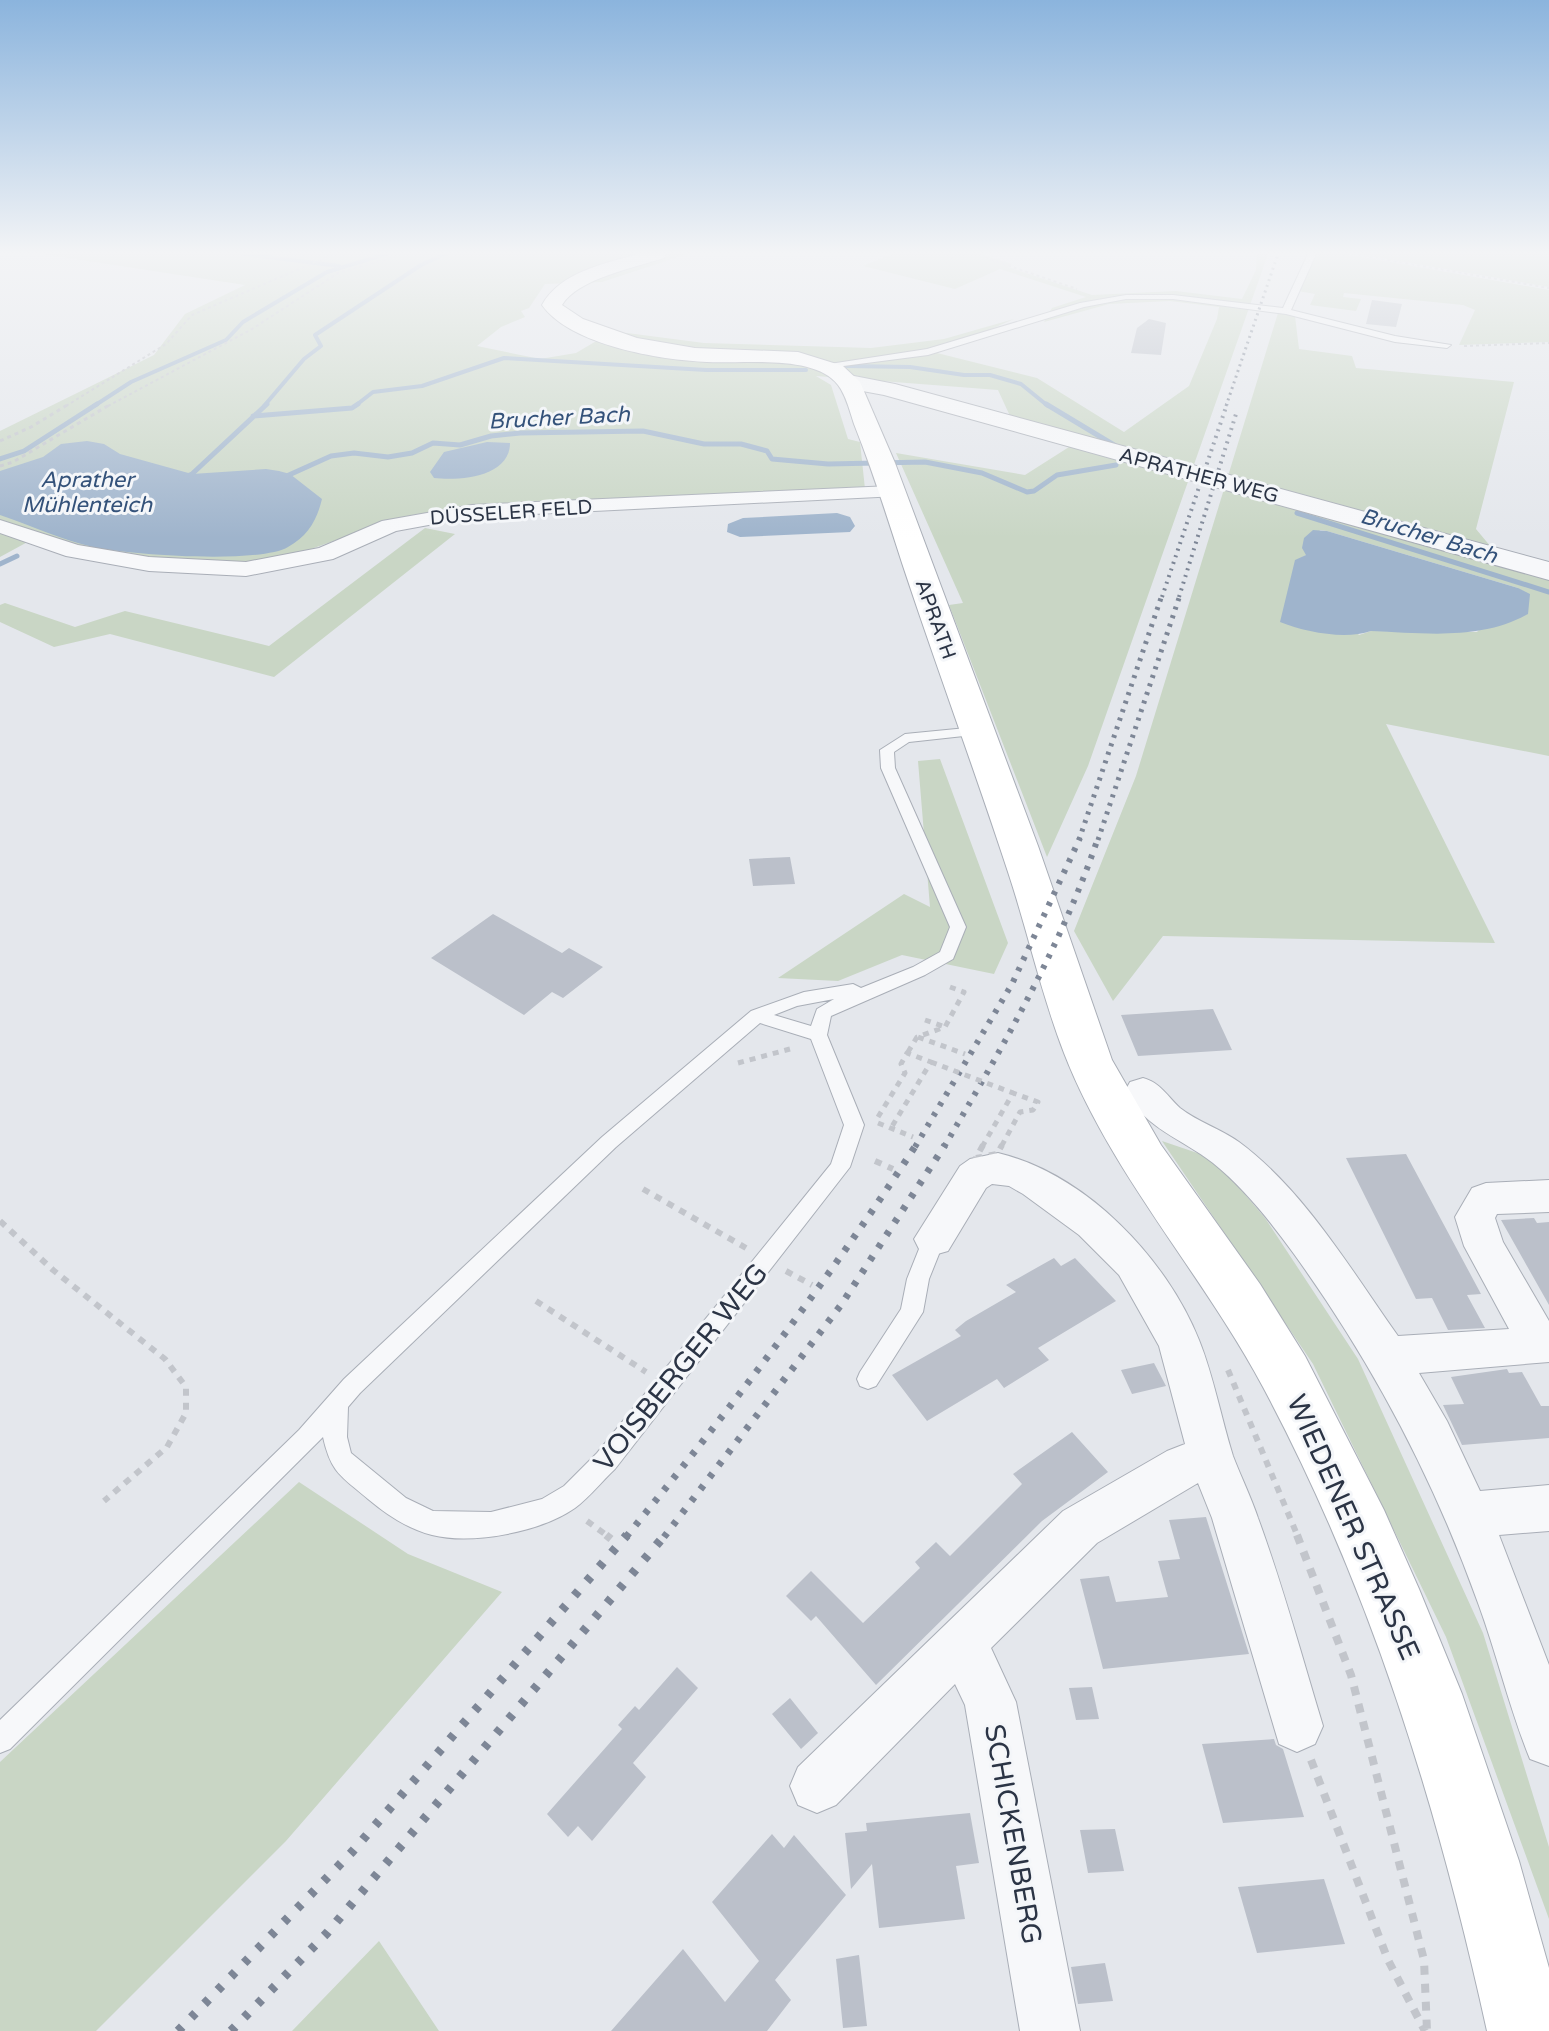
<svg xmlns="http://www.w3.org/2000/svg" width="1549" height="2031" viewBox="0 0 1549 2031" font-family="'Varela Round',sans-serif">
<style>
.green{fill:#c9d6c5;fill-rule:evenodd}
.water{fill:#9fb4cc}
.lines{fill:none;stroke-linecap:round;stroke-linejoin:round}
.stream-far1{stroke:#9fb4cc;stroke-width:4}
.stream{stroke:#9fb4cc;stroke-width:5}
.building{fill:#bbc0ca}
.service-casing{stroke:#a9aeb7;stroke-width:2}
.minor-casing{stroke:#a9aeb7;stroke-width:2}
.tertiary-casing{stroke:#a9aeb7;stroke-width:2}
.secondary-casing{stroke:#a9aeb7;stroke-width:2}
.path-far4{stroke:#c2c5cb;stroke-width:2;stroke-dasharray:3 3;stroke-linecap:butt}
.path-far3{stroke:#c2c5cb;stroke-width:3;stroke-dasharray:4 4;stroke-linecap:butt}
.path-far2{stroke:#c2c5cb;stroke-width:5;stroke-dasharray:6 6;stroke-linecap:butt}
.path-far1{stroke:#c2c5cb;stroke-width:6;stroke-dasharray:7 7;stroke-linecap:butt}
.path{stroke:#c2c5cb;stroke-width:8;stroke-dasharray:9 9;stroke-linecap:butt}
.service{fill:#f7f8fa;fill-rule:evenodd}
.minor{fill:#f7f8fa;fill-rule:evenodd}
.tertiary{fill:#f7f8fa;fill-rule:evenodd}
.secondary{fill:#fff;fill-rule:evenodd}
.rail-far5{stroke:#7d8696;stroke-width:3;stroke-dasharray:2 4;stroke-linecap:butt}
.rail-far4{stroke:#7d8696;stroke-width:4;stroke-dasharray:2 5;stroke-linecap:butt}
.rail-far3{stroke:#7d8696;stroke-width:5;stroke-dasharray:3 6;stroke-linecap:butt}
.rail-far2{stroke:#7d8696;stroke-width:6;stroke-dasharray:4 8;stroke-linecap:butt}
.rail-far1{stroke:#7d8696;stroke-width:7;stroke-dasharray:5 10;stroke-linecap:butt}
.rail{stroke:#7d8696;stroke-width:9;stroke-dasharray:6 13;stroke-linecap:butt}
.path-bridge{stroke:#c2c5cb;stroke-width:5;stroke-dasharray:6 6;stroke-linecap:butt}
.labels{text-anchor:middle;stroke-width:6;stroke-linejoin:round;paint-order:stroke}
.far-street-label{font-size:20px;fill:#2b3445;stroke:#f4f6f9}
.far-water-label{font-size:22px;font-style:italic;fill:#34527a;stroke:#f4f6f9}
.near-street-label{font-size:28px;fill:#2b3445;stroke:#f4f6f9}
</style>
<rect width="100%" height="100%" fill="#e4e7ec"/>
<path class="green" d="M42 254H687L602 282 545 284 529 308 521 311 525 317 501 327 477 346 540 359 576 353 598 340 627 333 704 343 871 348 944 339 1014 319 937 353 1037 378 1124 432 1189 386 1217 319 1219 307 1170 301 1109 304 1044 322 1052 308 1086 297 1000 269 955 289 863 266 891 254H981L1012 264 1008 267 1092 295 1176 291 1242 299 1256 270 1257 254H1268L1088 766 1047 857 949 605 963 603 896 453 1025 475 1069 447 1010 416 998 390 816 376 831 385 848 439 860 442 865 489 417 516 370 528 283 559 213 568 33 539 0 557V431L154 355 185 314 245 285Z
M1315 254H1345L1549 290V342L1459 345 1475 310 1463 305 1344 293 1343 297 1361 299 1356 311 1310 305 1315 294 1298 291Z
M1359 254H1549V287Z
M1278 313 1295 316 1299 349 1352 356 1356 368 1514 382 1476 529 1491 547 1549 565V756L1386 724 1495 943 1163 936 1113 1001 1074 931 1136 776ZM1320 530 1327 531 1518 588 1477 632 1371 631 1359 635 1295 561 1306 555Z
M425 528 455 534 274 677 110 634 54 647 0 622V605L5 603 75 627 125 611 269 646Z
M940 759 1008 943 994 974 902 955 838 981 778 978 904 894 930 907 918 761Z
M1162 1141 1215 1159 1265 1218 1358 1359 1483 1633 1549 1847V1919L1446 1637 1313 1364Z
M299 1482 408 1554 502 1592 286 1841 96 2031H0V1762Z
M379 1941 439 2031H292Z"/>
<path class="water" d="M87 441 104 444 120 454 192 474 266 469 279 471 290 474 322 499C317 520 308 536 288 547 260 564 128 555 93 547 62 540 30 525 0 515V471L43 457 61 444Z
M487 442 510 443C510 477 460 481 434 478L430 472 444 452Z
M837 513 850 517 855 526 850 532 740 537 727 532 728 524 743 518Z
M1313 530 1327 531 1518 588 1530 594 1528 614C1481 641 1423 633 1371 631 1345 640 1305 632 1280 622L1295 560 1306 555 1302 548 1304 538Z"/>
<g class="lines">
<path class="stream-far1" d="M244 254 339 266
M846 366 910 367 964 375H990L1021 384 1048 406
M94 406 131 382 226 340 243 322 327 272 386 254
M264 406 304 359 321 346 315 335 421 265 445 254
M355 406 373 392 422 386 504 358 706 370H806"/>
<path class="stream" d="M1046 404 1119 448
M253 416 352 408 358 404
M0 459 24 451 97 404
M181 479 192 474 267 404
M280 479 331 456 354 453 388 457 412 453 433 443 460 445 491 436 520 433 643 431 704 444H741L767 451 772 459 828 464 925 462 982 473 1027 492 1034 491 1057 475 1116 465
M1297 513 1549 592
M0 564 17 556"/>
</g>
<path class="building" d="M1372 300 1402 304 1396 327 1366 324Z
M1149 319 1166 323 1161 355 1131 353 1137 328Z
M790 857 795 884 753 886 749 859Z
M493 914 562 953 569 948 603 967 563 998 552 992 524 1015 431 958Z
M1213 1009 1232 1050 1138 1056 1121 1015Z
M1406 1154 1481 1294 1467 1295 1485 1328 1448 1330 1432 1298 1416 1299 1346 1158Z
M1534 1218 1537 1223 1549 1222V1305L1501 1220Z
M1054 1258 1061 1266 1075 1258 1116 1301 1038 1348 1049 1360 1004 1388 997 1379 927 1421 892 1375 961 1336 955 1330 966 1321 1016 1292 1006 1285Z
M1154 1363 1166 1386 1132 1394 1121 1370Z
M1507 1369 1509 1373 1522 1372 1541 1406H1549V1438L1462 1445 1443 1405 1464 1404 1451 1377Z
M1072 1432 1108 1472 1042 1521 876 1685 816 1616 811 1621 786 1596 811 1571 863 1623 920 1568 915 1562 936 1542 950 1556 1022 1484 1013 1474Z
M1206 1517 1249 1654 1103 1669 1080 1579 1109 1576 1116 1602 1168 1597 1158 1561 1180 1559 1169 1520Z
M677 1667 698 1688 633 1763 646 1777 592 1841 578 1826 568 1837 547 1814 622 1729 618 1725 635 1706 639 1710Z
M1092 1687 1099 1719 1076 1720 1069 1688Z
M790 1698 818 1733 801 1749 772 1714Z
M1274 1739 1276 1745 1283 1749 1304 1817 1223 1823 1202 1744Z
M970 1813 979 1863 956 1866 965 1919 879 1928 872 1864 851 1889 845 1833 867 1831 866 1823Z
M1115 1829 1124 1871 1088 1873 1080 1830Z
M772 1834 784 1848 794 1835 846 1895 775 1980 791 2000 767 2031H611L683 1949 725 2002 759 1961 712 1902Z
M1324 1879 1345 1944 1257 1953 1238 1887Z
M859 1955 867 2026 843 2028 836 1959Z
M1105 1963 1113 2001 1078 2004 1071 1967Z"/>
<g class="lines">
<g class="service-casing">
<path id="service" d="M1308 254H1316L1291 310 1395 336 1451 345 1447 348 1395 342 1286 314 1173 299H1126L1084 307 928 355 828 368 823 365 927 349 1080 303 1126 295H1173L1283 308Z
M977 727 982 728V734L909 742 894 752 895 768 966 927 953 959 925 975 831 1016 827 1035 864 1125 850 1167 615 1469C601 1482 590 1497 575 1508 541 1532 472 1545 432 1535 408 1529 387 1515 368 1499 341 1476 331 1473 323 1437L10 1749 0 1753V1720L299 1430 344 1379 602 1137 751 1011 804 992 853 984 861 988 913 967 940 952 950 927 881 768 880 750 905 734ZM834 999 817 1009 811 1026 774 1015 797 1006ZM760 1023 811 1039 844 1125 831 1164 597 1453 564 1486 542 1499 491 1512 433 1511 406 1498 351 1453 347 1437 348 1407 360 1393 616 1147Z
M934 1230 941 1233 945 1239 929 1279 923 1312 876 1386 868 1389 860 1386 857 1379 860 1372 901 1309 907 1279 923 1239 927 1233Z"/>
</g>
<g class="minor-casing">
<path id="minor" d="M891 486 901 492 898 496 472 517 396 531 333 559 246 576 149 571 66 556 0 533V520L78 545 149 557 246 562 319 548 382 521 472 505Z
M1143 1078C1161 1083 1167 1096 1180 1108 1198 1122 1221 1129 1239 1142 1305 1191 1351 1270 1398 1336L1509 1329 1464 1246 1455 1217 1472 1188 1486 1183 1549 1180V1212L1497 1214 1495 1218 1503 1242 1549 1321V1362L1419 1373 1447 1421 1480 1491 1549 1485V1531L1499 1535 1549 1665V1766L1530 1759C1509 1708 1497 1654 1478 1603 1433 1477 1372 1362 1294 1254 1271 1222 1244 1188 1213 1163 1181 1138 1147 1130 1125 1091L1130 1082Z
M998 1153C1086 1174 1166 1258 1199 1340 1214 1377 1221 1418 1233 1456 1241 1477 1251 1497 1258 1518 1283 1586 1302 1657 1323 1726L1315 1744 1297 1752 1279 1744 1212 1518 1198 1483 1097 1543 991 1648 1016 1702 1080 2031H1020L965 1705 955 1684 836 1805 817 1813 798 1805 790 1786 798 1767 1063 1511 1167 1451 1185 1444 1159 1346 1119 1275 1079 1235 1023 1194 1009 1186 992 1184 986 1188 948 1251 934 1255 920 1251 914 1239 960 1166 970 1159Z"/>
</g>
<g class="tertiary-casing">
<path id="tertiary" d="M849 375 895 384 1549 562V580L884 395 841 387 838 382 841 377Z"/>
</g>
<g class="secondary-casing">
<path id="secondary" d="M638 254H666L664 258C636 267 577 279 562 305L583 319 637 338 695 348 798 352 843 366 860 382 895 463 1038 846 1112 1060 1161 1145 1260 1284 1305 1356 1384 1510 1419 1589 1462 1694 1519 1861 1549 1968V2031H1487C1438 1808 1371 1589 1263 1387 1202 1273 1111 1174 1064 1053 1041 994 1028 932 1008 872 974 768 936 666 902 563 887 516 872 469 854 424 850 412 846 395 838 385 815 354 741 364 707 362 660 360 570 345 542 305 560 272 604 264 638 254Z"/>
</g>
<path class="path-far4" d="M974 254 1077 289
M1352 254 1549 288
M951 258 961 254
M1464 346 1549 343
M66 406 166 344 192 315 334 254
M108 406 252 329 338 273 405 254"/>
<path class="path-far3" d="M0 441 31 427 69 404
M0 466 13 462 111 404"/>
<path class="path-far2" d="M925 1020 945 1027
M918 1037 965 1054
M908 1052 917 1037 945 1027 964 992 950 987
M738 1063 790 1049
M878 1117 905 1073 901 1064 907 1053 931 1062 891 1128
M878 1123 913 1137
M982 1147 1013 1093 1038 1102 1033 1110 1020 1112 1001 1147"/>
<path class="path-far1" d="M983 1145 976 1158 997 1154 1002 1145
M875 1161 893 1169
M643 1189 746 1248
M0 1221 53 1270 165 1359 186 1387V1413L167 1447 104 1501
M786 1271 812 1285
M536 1301 646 1372
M1228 1370 1298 1537
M587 1521 609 1537"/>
<path class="path" d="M606 1535 611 1539
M1297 1535 1351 1675 1424 1960 1427 2031
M1311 1760 1388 1960 1425 2031"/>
<use href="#service" class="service"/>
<use href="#minor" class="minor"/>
<use href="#tertiary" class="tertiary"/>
<use href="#secondary" class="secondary"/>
<path class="rail-far5" d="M1226 406 1278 254"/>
<path class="rail-far4" d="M1162 597 1227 404
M1179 597 1236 414"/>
<path class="rail-far3" d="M1079 840 1162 595
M1098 840 1180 595"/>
<path class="rail-far2" d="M915 1147 1012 984 1080 838
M944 1147C1002 1048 1061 947 1098 838"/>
<path class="rail-far1" d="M626 1537C729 1411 827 1282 916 1145
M664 1537 841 1305 945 1145"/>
<path class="rail" d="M178 2031 352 1852 627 1535
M231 2031 327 1933 665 1535"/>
<path class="path-bridge" d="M931 1062 1013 1093"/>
</g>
<linearGradient id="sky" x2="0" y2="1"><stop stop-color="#8bb4dd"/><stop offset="0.47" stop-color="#f3f4f6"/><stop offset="1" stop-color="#f3f4f6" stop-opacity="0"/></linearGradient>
<rect width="1549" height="538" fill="url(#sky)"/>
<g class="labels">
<g class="far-street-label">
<text transform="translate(1199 475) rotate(15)" y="7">APRATHER WEG</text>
<text transform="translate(511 512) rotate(-4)" y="7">DÜSSELER FELD</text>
<text transform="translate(936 619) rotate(70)" y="7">APRATH</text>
</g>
<g class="far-water-label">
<text transform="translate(559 417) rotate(-3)" y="8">Brucher Bach</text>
<text x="87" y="487">Aprather<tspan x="87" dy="25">Mühlenteich</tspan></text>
<text transform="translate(1429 535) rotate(17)" y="8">Brucher Bach</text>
</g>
<g class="near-street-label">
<text transform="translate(680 1367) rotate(-51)" y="10">VOISBERGER WEG</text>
<text transform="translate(1354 1527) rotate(66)" y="10">WIEDENER STRASSE</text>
<text transform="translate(1014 1834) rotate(80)" y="10">SCHICKENBERG</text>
</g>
</g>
</svg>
